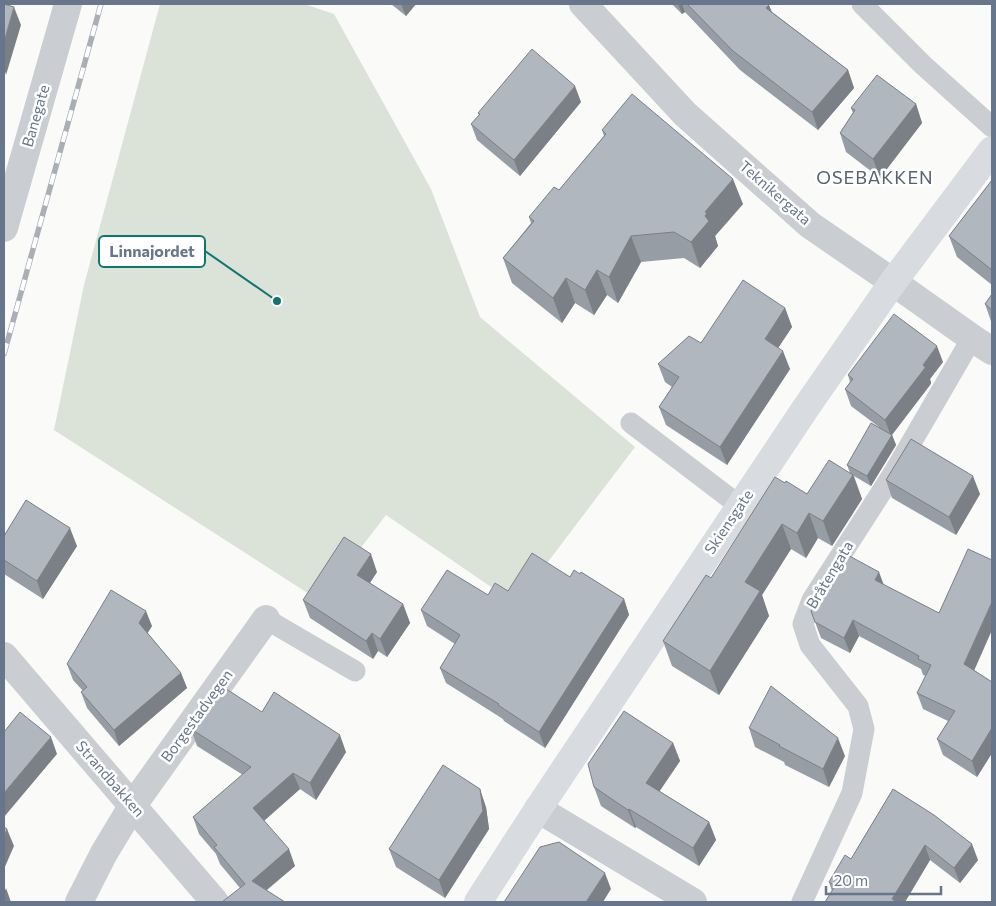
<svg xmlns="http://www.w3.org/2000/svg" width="996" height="906" viewBox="0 0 996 906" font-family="Commissioner,sans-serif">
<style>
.green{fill:#dbe2d8}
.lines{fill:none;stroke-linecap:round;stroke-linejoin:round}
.lane{stroke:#cacdd1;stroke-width:21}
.street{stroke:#cacdd1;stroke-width:28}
.secondary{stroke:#d8dbe0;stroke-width:28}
.rail-casing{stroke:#aaafb6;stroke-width:5.5}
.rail{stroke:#fff;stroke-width:4;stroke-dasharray:11;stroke-linecap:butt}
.wall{fill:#979da4}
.shaded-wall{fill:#7b8086}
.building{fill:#b0b7bf;stroke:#7b8086}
.labels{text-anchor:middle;stroke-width:5;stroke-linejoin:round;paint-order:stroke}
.street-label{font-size:15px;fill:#67768a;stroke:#fff}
.quarter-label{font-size:18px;letter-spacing:1px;fill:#56606f;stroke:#fff}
.leader{fill:none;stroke:#0f766e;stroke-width:2}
.callout-dot{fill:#0f766e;stroke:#fff;stroke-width:2}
.callout{fill:#fff;stroke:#0f766e;stroke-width:2}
.callout-label{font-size:16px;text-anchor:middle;font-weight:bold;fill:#67768a}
</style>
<rect width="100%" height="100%" fill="#fafaf8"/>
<path class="green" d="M160 4H304L334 14 431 189 480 317 635 447 516 604 386 515 320 601 54 430 84 285Z"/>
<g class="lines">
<path class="lane" d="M862 4 923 65 992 127
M631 423 740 506
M266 619 355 671
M802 902 852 793 864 729 858 706 810 645 803 624 812 600 893 474 972 338"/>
<path class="street" d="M583 4 685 114 810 225 893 282 972 338 992 351
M4 228 68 4
M4 656 215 902
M538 809 693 902
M79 902 104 853 133 805 266 619"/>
<path class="secondary" d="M478 902 538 809 805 409 893 282 992 150"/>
<g class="rail-casing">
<path id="rail" d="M4 354 101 4"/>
</g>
<use href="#rail" class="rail"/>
</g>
<path class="wall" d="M391 4H416L406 16Z
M672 4H768L772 12 848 70 854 88 818 130 740 70 685 12 682 14Z
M581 102 520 176 477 140 471 124 479 115 478 113Z
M916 104 922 123 880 178 846 152 840 133 853 113 851 108Z
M602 130 743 204 715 236 718 246 700 268 684 258 641 262 618 303 607 295 594 315 575 303 562 323 512 283 503 258 531 223 529 217 559 190 604 136Z
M992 180V285L957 257 949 236Z
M992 294V324L985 304Z
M785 308 792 327 778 348 790 369 727 465 666 425 659 407 672 387 665 382 658 364 701 343Z
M943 362 930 379 931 383 930 385 892 435 896 445 871 486 854 476 862 499 832 546 818 538 806 558 791 549 762 595 769 616 719 695 672 666 663 641 711 578 785 483 807 494 850 473 847 465 879 427 851 406 845 389 850 382 848 375Z
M886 480 980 494 956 535 892 498Z
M4 536 77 546 43 599 4 574Z
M377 572 370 583 403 604 410 623 387 657 378 651 373 659 310 618 303 600Z
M580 574 624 599 629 615 545 748 504 721 503 719 446 683 440 668 455 644 427 626 421 610 570 577Z
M883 584 974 670 992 682V753L977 777 943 755 937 739 948 721 923 709 917 693 926 676 923 675 921 669 859 636 850 653 821 638 811 611Z
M152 626 147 633 181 673 187 688 119 746 87 708 81 692 83 691 73 680 67 664Z
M262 712 346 752 316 800 300 789 264 821 295 866 267 890 240 888 220 864 216 854 199 834 193 817 243 775 197 746 191 729Z
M749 728 845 756 829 787 785 765 784 762 755 747Z
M673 743 680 761 659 791 709 822 716 840 699 866 636 827 635 828 601 806 594 787Z
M893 789 978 860 960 883 930 860 905 902H825L832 891 829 882 851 859Z
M486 807 489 829 445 898 396 867 389 849Z"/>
<path class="shaded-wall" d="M401 4H416L406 16Z
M678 4H682L685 12 682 14Z
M769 5 776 23 766 8Z
M14 7 21 25 6 75 4 68V42Z
M848 70 854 88 818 130 812 112Z
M575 86 581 102 520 176 514 160Z
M916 104 922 123 880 178 873 159Z
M733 179 743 204 715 236 718 246 700 268 691 242 705 216V212Z
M631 236 641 262 618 303 609 277Z
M597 270 607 295 594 315 585 290Z
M566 278 575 303 562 323 553 298Z
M785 308 792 327 772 357 765 339Z
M937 346 943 362 930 379 931 383 930 385 891 436 885 420 923 365Z
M783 351 790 369 727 465 720 447Z
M892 435 896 445 871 486 867 476Z
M853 475 862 499 832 546 823 521Z
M973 476 980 494 956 535 949 517Z
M809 513 818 538 806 558 797 533Z
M782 524 791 549 762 595 769 616 719 695 710 671 745 582Z
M70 528 77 546 43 599 37 581Z
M371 554 377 572 363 593 357 575Z
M879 572 885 588 875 580Z
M624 599 629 615 545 748 539 732Z
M992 602V630L970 680 964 664Z
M403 604 410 623 387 657 380 639Z
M146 611 152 626 144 639 139 623Z
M853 620 859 636 850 653 844 638Z
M372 633 378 651 373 659 366 641Z
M181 673 187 688 119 746 114 730Z
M992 728V753L977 777 972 761Z
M340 735 346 752 316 800 310 783Z
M51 737 57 754 4 817V793Z
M838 738 845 756 829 787 823 769Z
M673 743 680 761 653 801 646 783Z
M293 773 300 789 259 825 253 808Z
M480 789 486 807 489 829 445 898 439 880Z
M629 809 636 827 635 828 628 810Z
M709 822 716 840 699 866 693 848Z
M7 829 14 846 4 869V838Z
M972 844 978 860 960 883 954 868Z
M925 845 930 860 905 902H893L892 899Z
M289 849 295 866 258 897 252 881Z
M605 873 611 889 603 902H586Z
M6 888 11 902H4V893Z"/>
<path class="building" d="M4 4 14 7 4 42Z
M687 4H768L769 5 766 8 848 70 812 112 733 51Z
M532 49 575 86 514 160 471 124 480 114 478 113Z
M877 75 916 104 873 159 840 133 855 110 851 108Z
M632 94 733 179 705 212 707 213 705 216 709 221 691 242 674 232 631 236 609 277 597 270 585 290 566 278 553 298 503 258 534 221 529 217 554 187 559 190 606 134 602 130Z
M992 180V270L949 236Z
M743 280 785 308 765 339 783 351 720 447 659 407 679 377 658 364 689 336 701 343Z
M992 294V310L985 304Z
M894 314 937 346 923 365 925 367V368L885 420 845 389 853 379 848 375Z
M871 423 892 435 867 476 847 465Z
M911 439 973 476 949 517 886 480Z
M829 460 853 475 823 521 809 513 797 533 782 524 745 582 760 591 710 671 663 641 706 575 711 578 775 477 785 483 786 481 807 494Z
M26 500 70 528 37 581 4 560V536Z
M344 537 371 554 357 575 403 604 380 639 372 633 366 641 303 600Z
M968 549 992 560V602L964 664 992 682V728L972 761 937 739 955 711 917 693 931 665 918 659 919 656 853 620 844 638 815 622 811 611 842 552 879 572 875 580 939 613Z
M532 553 570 577 574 570 580 574 581 572 624 599 539 732 498 705 499 704 440 668 460 635 421 610 447 570 488 595 495 583 508 591Z
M111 590 146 611 139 623 181 673 114 730 81 692 87 687 67 664Z
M220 685 262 712 274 692 340 735 310 783 293 773 253 808 289 849 252 881 285 902H222L245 884 214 847 217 845 193 817 251 767 191 729Z
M771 686 838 738 823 769 779 746 780 745 749 728Z
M624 711 673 743 646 783 709 822 693 848 629 809 628 810 594 787 588 764Z
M20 712 51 737 4 793V732Z
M443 765 480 789 483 811 439 880 389 849Z
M893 789 934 815 972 844 954 868 925 845 892 899 897 902H825L835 886 829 882 845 855 851 859Z
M4 827 7 829 4 838Z
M559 842 605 873 586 902H504L540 847Z"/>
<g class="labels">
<g class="street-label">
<text transform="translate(36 116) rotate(-74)" y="5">Banegate</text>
<text transform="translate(775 193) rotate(41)" y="5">Teknikergata</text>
<text transform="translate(729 522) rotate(-56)" y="5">Skiensgate</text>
<text transform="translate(830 575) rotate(-59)" y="5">Bråtengata</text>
<text transform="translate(197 716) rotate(-54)" y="5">Borgestadvegen</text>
<text transform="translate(110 779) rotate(49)" y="5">Strandbakken</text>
</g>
<g class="quarter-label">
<text x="875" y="184">OSEBAKKEN</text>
</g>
</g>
<path class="leader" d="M277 301L205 251"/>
<circle class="callout-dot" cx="277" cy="301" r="5"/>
<rect class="callout" x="99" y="236" width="106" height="31" rx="5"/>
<g class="callout-label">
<text x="152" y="257">Linnajordet</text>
</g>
<rect width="996" height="906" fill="none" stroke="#67768a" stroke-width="10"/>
<path d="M826 886v8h115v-8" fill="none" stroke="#67768a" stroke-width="2.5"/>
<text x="834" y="886" font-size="15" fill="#67768a" stroke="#ffffff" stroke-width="4" paint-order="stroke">20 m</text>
</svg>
